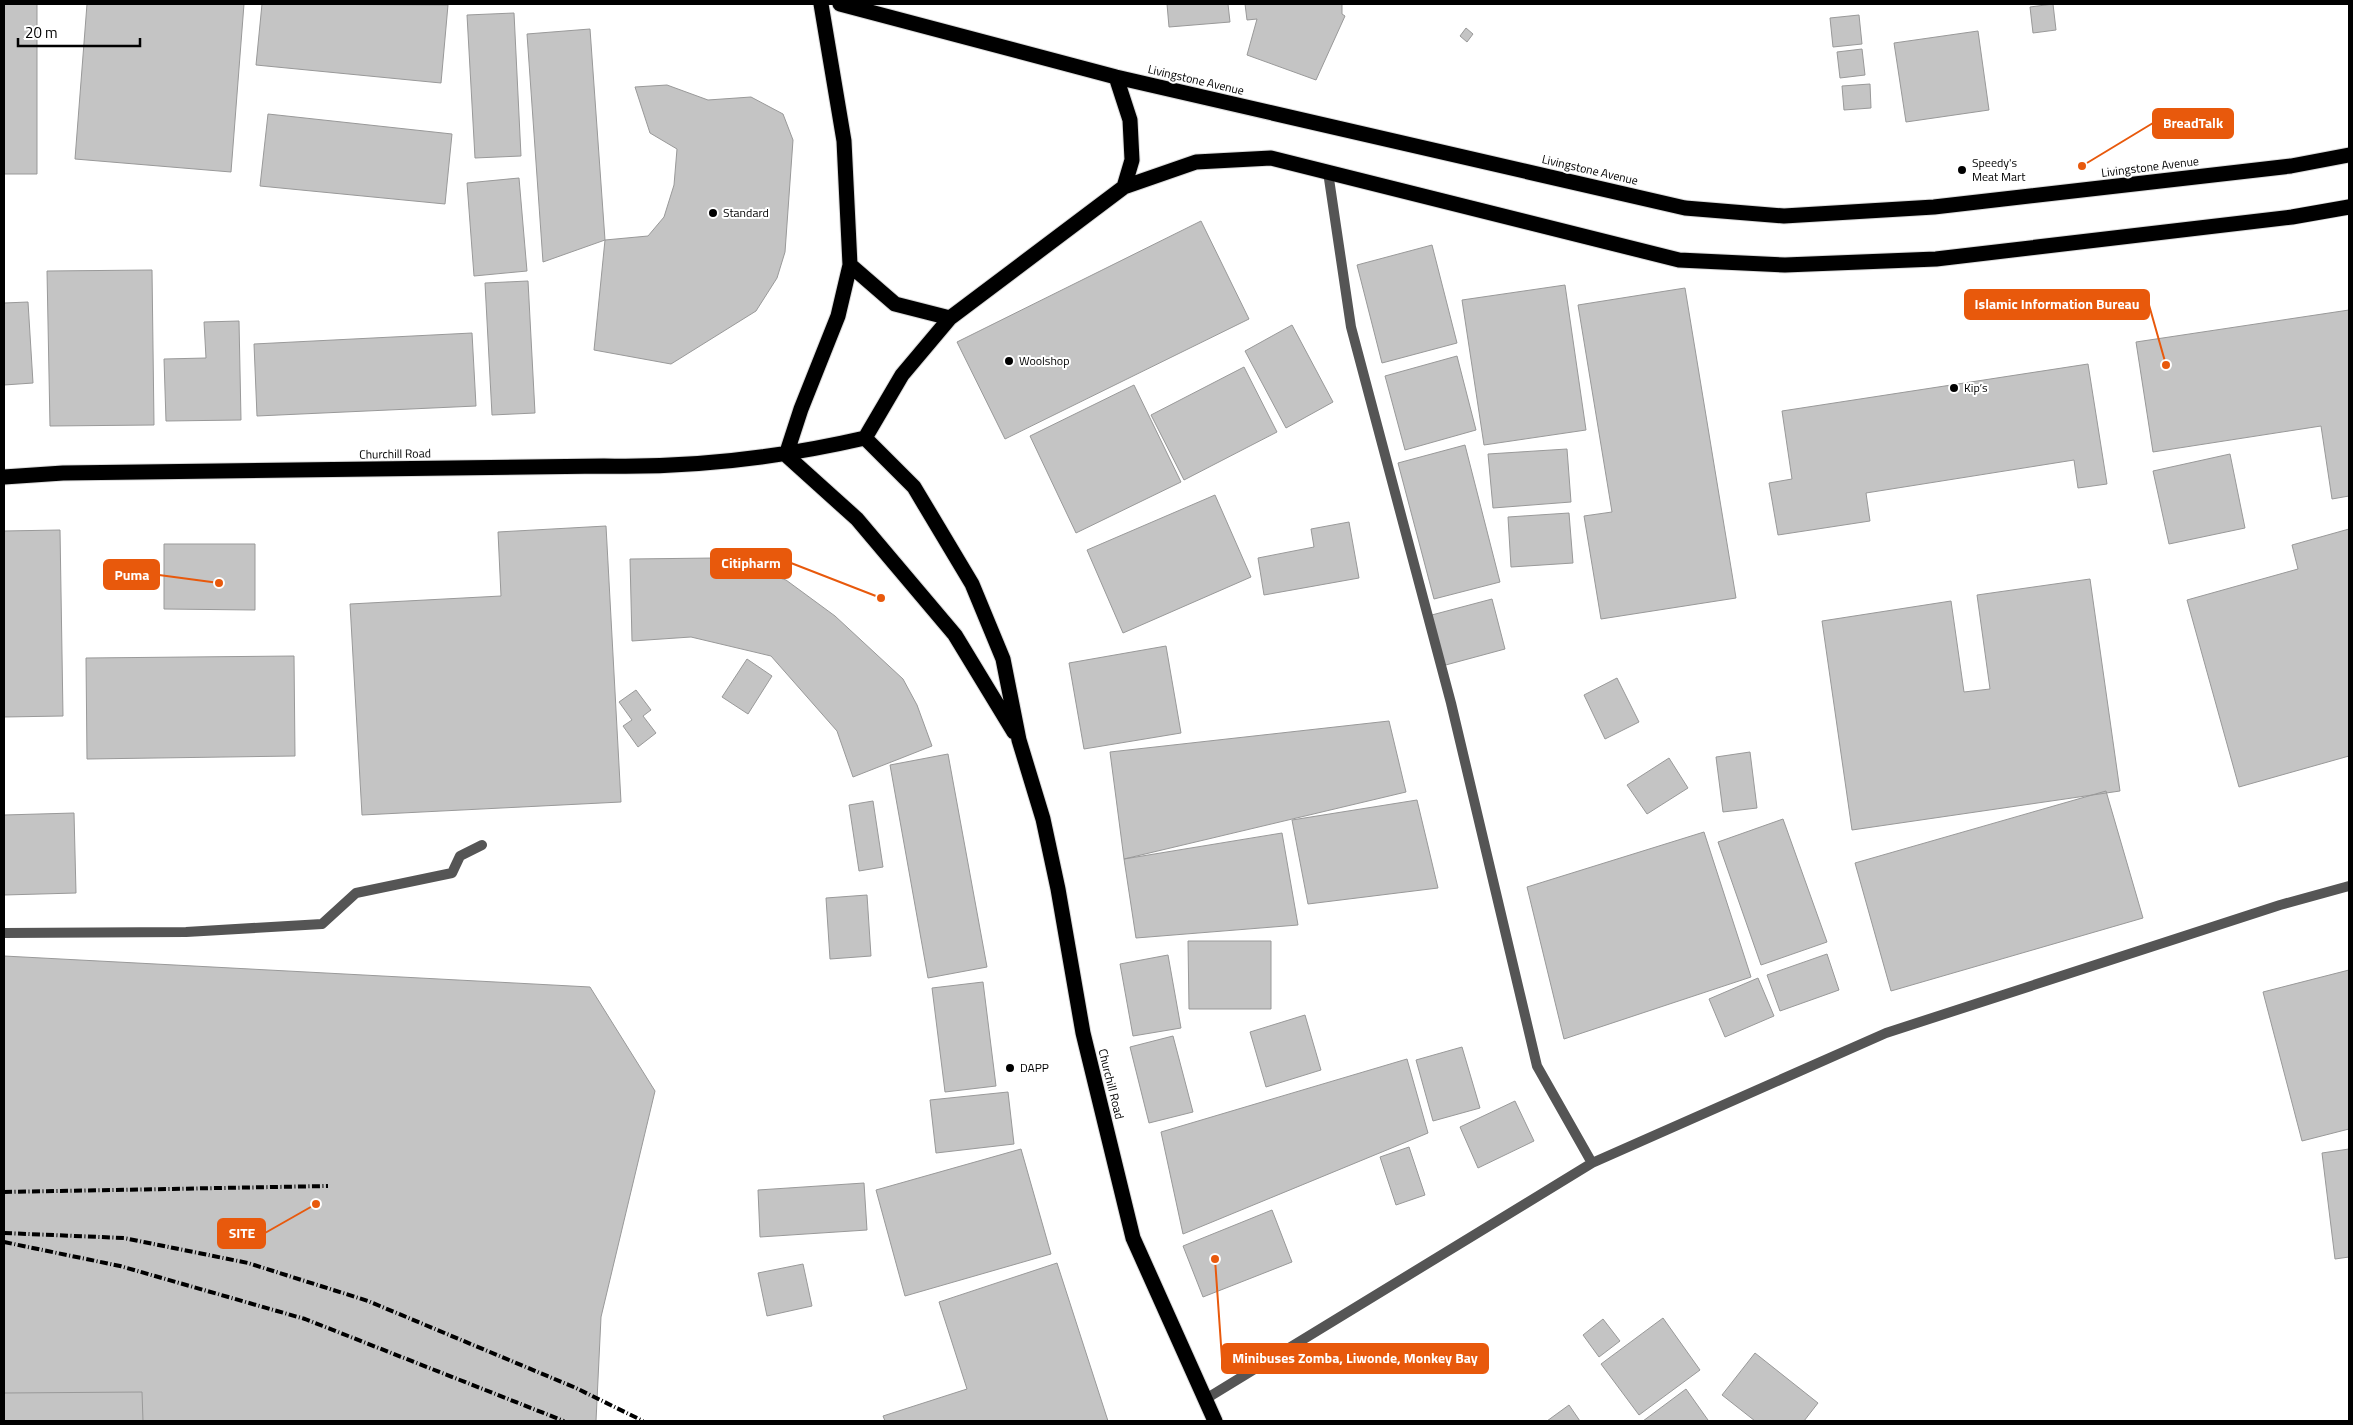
<svg xmlns="http://www.w3.org/2000/svg" width="2353" height="1425" viewBox="0 0 2353 1425" font-family="'Titillium Web',sans-serif">
<style>
.building{fill:#c4c4c4;stroke:#999}
.lines{fill:none;stroke-linecap:round;stroke-linejoin:round}
.highway-casing{stroke:#dbdbdb;stroke-width:17}
.lane{stroke:#555;stroke-width:10}
.street{stroke:#555;stroke-width:10}
.highway{stroke:#000;stroke-width:15}
.rail{stroke:#000;stroke-width:4;stroke-dasharray:8 2.5 1 2.5;stroke-linecap:butt}
.poi-dot{fill:#000;stroke:#fff;stroke-width:2}
.labels{text-anchor:middle;stroke-width:4;stroke-linejoin:round;paint-order:stroke}
.street-label{font-size:12px;fill:#000;stroke:#fff}
.poi-label{font-size:12px;fill:#000;stroke:#fff;text-anchor:start}
.leader{fill:none;stroke:#e8590c;stroke-width:2}
.callout-dot{fill:#e8590c;stroke:#fff;stroke-width:2}
.callout{fill:#e8590c;stroke:#e8590c;stroke-width:2}
.callout-label{font-size:14px;text-anchor:middle;font-weight:bold;fill:#fff}
</style>
<rect width="100%" height="100%" fill="#fff"/>
<path class="building" d="M4 4H37V174H4Z
M87 4H244L231 172 75 159Z
M262 4 448 5 441 83 256 65Z
M1167 4H1228L1230 22 1169 27Z
M1245 4H1342V14L1345 16 1316 80 1247 55 1257 19 1247 20Z
M2053 4 2056 30 2033 33 2030 7Z
M514 13 521 156 475 158 467 15Z
M1859 15 1862 44 1833 47 1830 18Z
M1466 28 1473 34 1467 42 1460 36Z
M590 29 605 240 543 262 527 34Z
M1978 31 1989 110 1906 122 1894 43Z
M1862 49 1865 75 1840 78 1837 52Z
M1870 84 1871 108 1844 110 1842 86Z
M667 85 708 100 751 97 783 114 793 140 785 252 777 278 756 311 671 364 594 350 605 240 648 236 664 217 674 185 677 149 650 133 635 87Z
M268 114 452 134 445 204 260 186Z
M519 178 527 271 474 276 467 183Z
M1201 221 1249 319 1005 439 957 342Z
M1432 245 1457 343 1382 363 1357 265Z
M152 270 154 425 50 426 47 271Z
M528 281 535 413 492 415 485 283Z
M1565 285 1586 430 1484 445 1462 300Z
M1685 288 1736 598 1601 619 1584 516 1612 512 1578 305Z
M28 302 33 383 4 385V303Z
M2349 310V496L2332 499 2321 426 2153 452 2136 342Z
M239 321 241 420 166 421 164 359 206 358 204 322Z
M1292 325 1333 402 1286 428 1245 351Z
M472 333 476 406 257 416 254 344Z
M1457 356 1476 430 1405 450 1385 376Z
M2088 364 2107 484 2078 488 2074 460 1866 493 1870 521 1778 535 1769 483 1792 479 1782 411Z
M1244 367 1277 432 1184 480 1151 415Z
M1134 385 1181 482 1076 533 1030 436Z
M1465 445 1500 582 1434 599 1398 463Z
M1567 449 1571 502 1493 508 1488 454Z
M2230 454 2245 528 2169 544 2153 471Z
M1215 495 1251 577 1123 633 1087 550Z
M1569 513 1573 563 1511 567 1508 517Z
M1349 522 1359 578 1264 595 1258 558 1314 547 1311 529Z
M606 526 621 802 362 815 350 604 501 596 498 532Z
M2349 529V756L2239 787 2187 600 2298 569 2292 545Z
M60 530 63 716 4 717V531Z
M164 544H255V610L164 609Z
M715 558 786 580 835 616 903 679 917 705 932 746 853 777 837 731 771 656 691 637 632 641 630 559Z
M2090 579 2120 791 1852 830 1822 621 1951 601 1964 692 1990 689 1977 595Z
M1492 599 1505 649 1442 666 1428 616Z
M1166 646 1181 733 1084 749 1069 663Z
M294 656 295 756 87 759 86 658Z
M747 659 772 676 748 714 722 697Z
M1617 678 1639 722 1605 739 1584 695Z
M636 690 651 710 643 716 656 733 638 747 623 726 632 720 619 702Z
M1389 721 1406 792 1124 859 1110 752Z
M1750 752 1757 808 1723 812 1716 757Z
M948 754 987 967 928 978 890 765Z
M1669 758 1688 788 1647 814 1627 785Z
M2106 791 2143 918 1891 991 1855 863Z
M1417 800 1438 888 1308 904 1292 820Z
M873 801 883 867 859 871 849 805Z
M74 813 76 893 4 895V815Z
M1783 819 1827 942 1761 965 1718 842Z
M1704 832 1751 977 1564 1039 1527 887Z
M1282 833 1298 925 1136 938 1124 859Z
M867 895 871 956 830 959 826 898Z
M1188 941H1271V1009H1189Z
M1827 954 1839 990 1780 1011 1767 975Z
M1168 955 1181 1028 1133 1036 1120 964Z
M4 956 590 987 655 1091 601 1317 596 1421H4Z
M2349 970V1129L2302 1141 2263 992Z
M1758 978 1774 1016 1725 1037 1709 999Z
M983 982 996 1086 945 1092 932 988Z
M1305 1015 1321 1070 1266 1087 1250 1032Z
M1173 1036 1193 1112 1149 1123 1130 1047Z
M1462 1047 1480 1108 1433 1121 1416 1060Z
M1407 1059 1428 1133 1183 1234 1161 1132Z
M1008 1092 1014 1144 936 1153 930 1100Z
M1515 1101 1534 1141 1478 1168 1460 1127Z
M1409 1147 1425 1195 1396 1205 1380 1157Z
M1021 1149 1051 1254 905 1296 876 1190Z
M2349 1149V1257L2335 1259 2322 1153Z
M864 1183 867 1230 760 1237 758 1190Z
M1272 1210 1292 1262 1203 1297 1183 1246Z
M1057 1263 1108 1421H885L883 1416 967 1389 939 1302Z
M803 1264 812 1306 767 1316 758 1273Z
M1663 1318 1700 1370 1639 1415 1601 1364Z
M1603 1319 1620 1341 1599 1357 1583 1335Z
M1755 1353 1818 1403 1804 1421H1755L1722 1395Z
M1686 1389 1708 1420 1707 1421H1643Z
M142 1392 143 1421H4V1393Z
M1569 1405 1580 1421H1547Z"/>
<g class="lines">
<g class="highway-casing">
<path id="highway" d="M840 4 1116 77 1685 208 1784 216 1934 207 2291 166 2349 155
M1116 77 1130 120 1132 160 1124 187
M850 265 895 304 950 318
M865 438 914 487 972 584 1003 659 1019 740 1043 819 1058 889 1083 1033 1133 1238 1215 1421
M786 455 801 409 838 316 850 265 844 141 821 4
M786 455 857 519 955 635 1014 732
M4 477 63 473 604 466C693 468 778 458 865 438L902 375 950 318 1124 187 1196 162 1271 158 1679 260 1785 265 1936 259 2292 217 2349 207"/>
</g>
<path class="lane" d="M4 933 186 932 322 924 356 893 452 873 460 856 482 845"/>
<path class="street" d="M1328 172 1351 327 1451 703 1537 1066 1592 1163
M1204 1400 1592 1163 1886 1033 2280 905 2349 886"/>
<use href="#highway" class="highway"/>
<path class="rail" d="M4 1192 328 1186
M4 1233 124 1238 248 1263 368 1301 576 1388 643 1421
M4 1242 120 1266 305 1319 564 1421"/>
</g>
<g class="poi-dot">
<circle cx="1962" cy="170" r="5"/>
<circle cx="713" cy="213" r="5"/>
<circle cx="1009" cy="361" r="5"/>
<circle cx="1954" cy="388" r="5"/>
<circle cx="1010" cy="1068" r="5"/>
</g>
<g class="labels">
<g class="street-label">
<text transform="translate(1196 80) rotate(13)" y="4">Livingstone Avenue</text>
<text transform="translate(2150 167) rotate(-7)" y="4">Livingstone Avenue</text>
<text transform="translate(1590 170) rotate(13)" y="4">Livingstone Avenue</text>
<text transform="translate(395 454) rotate(-1)" y="4">Churchill Road</text>
<text transform="translate(1111 1084) rotate(76)" y="4">Churchill Road</text>
</g>
<g class="poi-label">
<text x="1972" y="167">Speedy's<tspan x="1972" dy="14">Meat Mart</tspan></text>
<text x="723" y="217">Standard</text>
<text x="1019" y="365">Woolshop</text>
<text x="1964" y="392">Kip’s</text>
<text x="1020" y="1072">DAPP</text>
</g>
</g>
<path class="leader" d="M2082 166L2153 123M2166 365L2149 305M881 598L791 563M219 583L159 575M316 1204L265 1233M1215 1259L1222 1359"/>
<g class="callout-dot">
<circle cx="2082" cy="166" r="5"/>
<circle cx="2166" cy="365" r="5"/>
<circle cx="881" cy="598" r="5"/>
<circle cx="219" cy="583" r="5"/>
<circle cx="316" cy="1204" r="5"/>
<circle cx="1215" cy="1259" r="5"/>
</g>
<g class="callout">
<rect x="2153" y="109" width="80" height="29" rx="5"/>
<rect x="1965" y="290" width="184" height="29" rx="5"/>
<rect x="711" y="549" width="80" height="29" rx="5"/>
<rect x="104" y="560" width="55" height="29" rx="5"/>
<rect x="218" y="1219" width="47" height="29" rx="5"/>
<rect x="1222" y="1344" width="266" height="29" rx="5"/>
</g>
<g class="callout-label">
<text x="2193" y="128">BreadTalk</text>
<text x="2057" y="309">Islamic Information Bureau</text>
<text x="751" y="568">Citipharm</text>
<text x="132" y="580">Puma</text>
<text x="242" y="1238">SITE</text>
<text x="1355" y="1363">Minibuses Zomba, Liwonde, Monkey Bay</text>
</g>
<rect width="2353" height="1425" fill="none" stroke="#000000" stroke-width="10"/>
<path d="M18 38v8h122v-8" fill="none" stroke="#000000" stroke-width="2.5"/>
<text x="25" y="38" font-size="15" fill="#000000" stroke="#ffffff" stroke-width="4" paint-order="stroke">20 m</text>
</svg>
